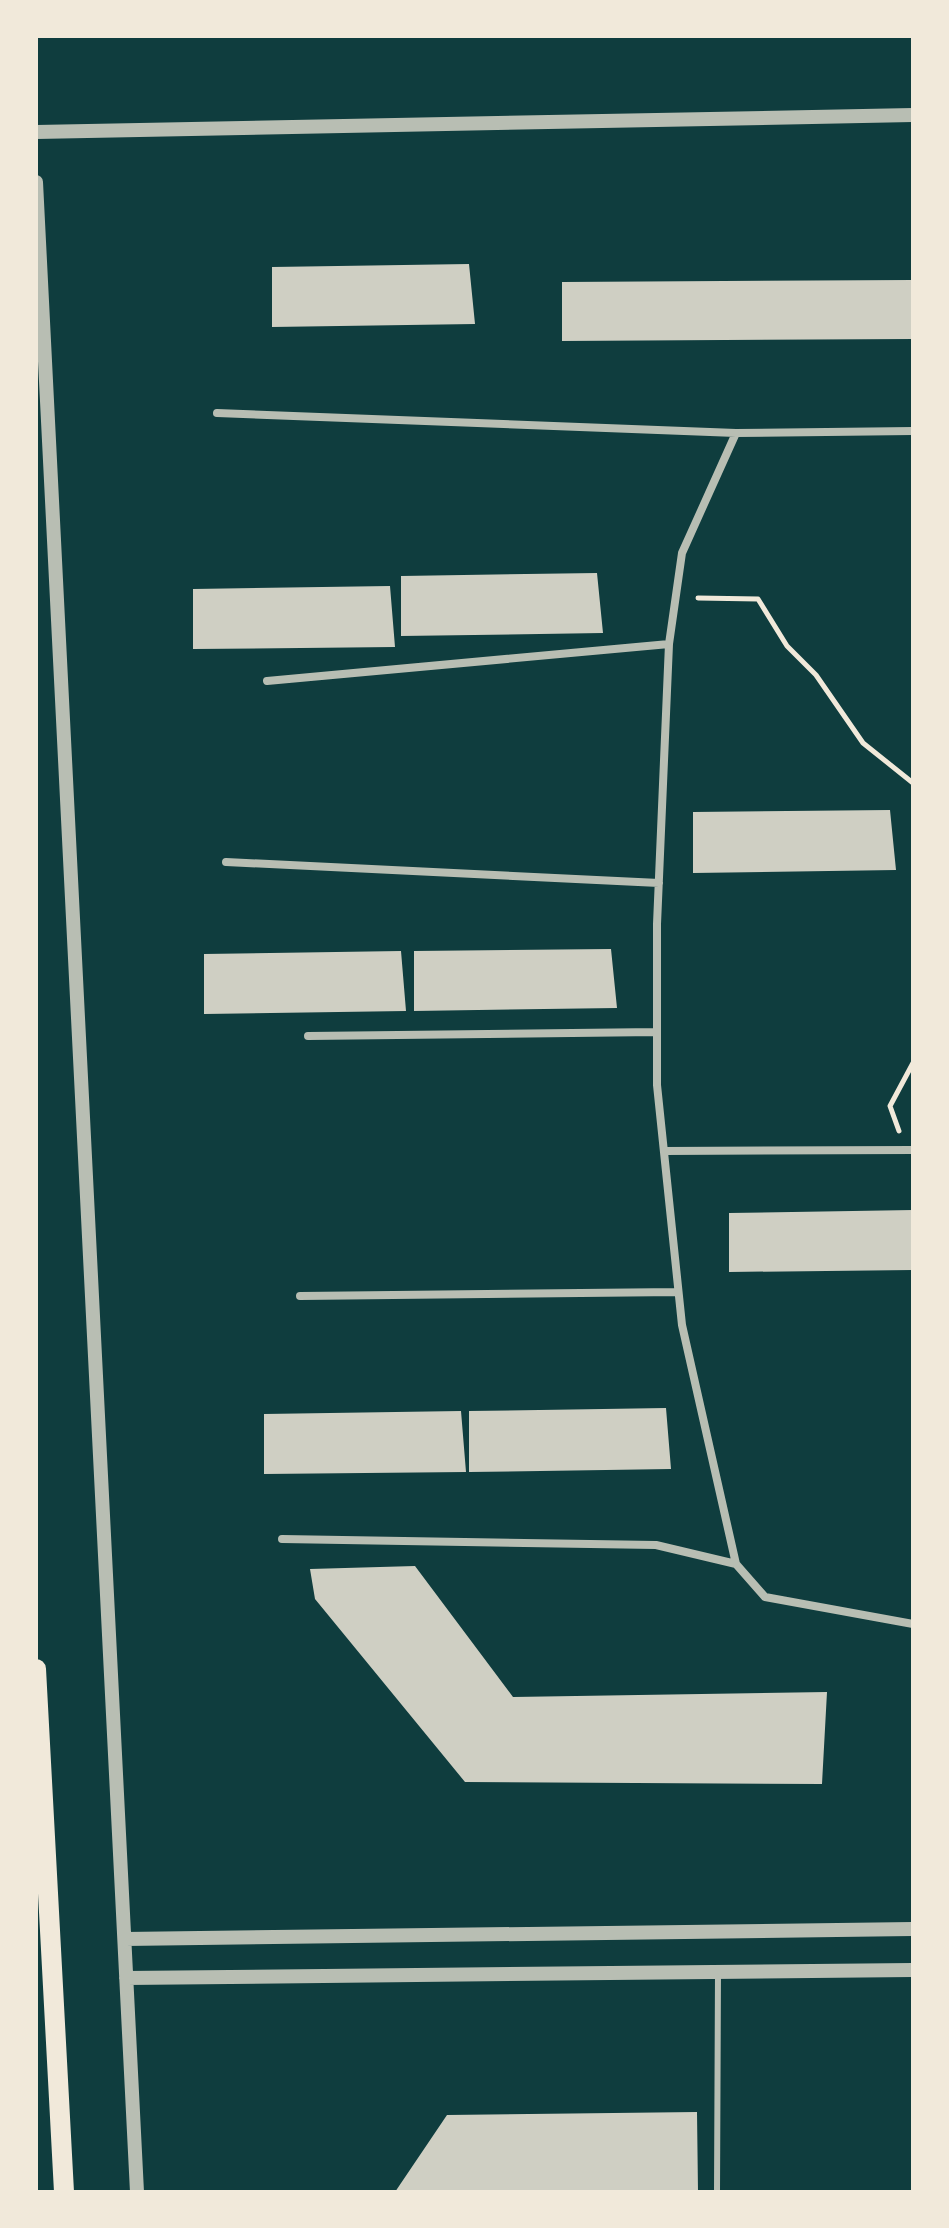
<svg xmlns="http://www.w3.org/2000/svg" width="949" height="2228" viewBox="0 0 949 2228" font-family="Roboto,sans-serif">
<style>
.building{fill:#cfcfc3}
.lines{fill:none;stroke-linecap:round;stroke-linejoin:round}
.path{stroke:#f1e9da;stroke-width:5}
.service{stroke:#b8beb3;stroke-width:6}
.minor{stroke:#b8beb3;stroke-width:8}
.tertiary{stroke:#b8beb3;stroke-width:14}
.primary{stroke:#f1e9da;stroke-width:20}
</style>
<rect width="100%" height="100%" fill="#0f3d3e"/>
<path class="building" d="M469 264 475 324 272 327V267Z
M913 280V339L562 341V282Z
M597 573 603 633 401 636V576Z
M390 586 395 647 193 649V589Z
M890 810 896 870 693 873V812Z
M611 949 617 1008 414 1011V951Z
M401 951 406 1011 204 1014V954Z
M913 1210V1270L729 1272V1213Z
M666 1408 671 1469 469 1472V1411Z
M461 1411 466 1472 264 1474V1414Z
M415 1566 513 1697 827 1692 822 1784 465 1782 315 1599 310 1569Z
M697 2112 698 2192H395L447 2115Z"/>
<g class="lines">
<path class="path" d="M698 598 758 599 787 646 816 675 863 743 913 783
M899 1131 890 1106 913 1063"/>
<path class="service" d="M717 2192 718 1973"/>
<path class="minor" d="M217 413 736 433
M913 431 736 433 682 553 669 644 657 924V1085L682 1325 736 1564 765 1597 913 1624
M267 681 669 644
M226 862 659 883
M308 1036 657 1032
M664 1151 913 1150
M300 1296 678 1292
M282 1539 656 1545 736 1564"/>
<path class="tertiary" d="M36 132 913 115
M36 182 137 2192
M125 1939 913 1929
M126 1978 913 1970"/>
<path class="primary" d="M36 1669 64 2192"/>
</g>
<rect width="949" height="2228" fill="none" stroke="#f1e9da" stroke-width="76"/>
</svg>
